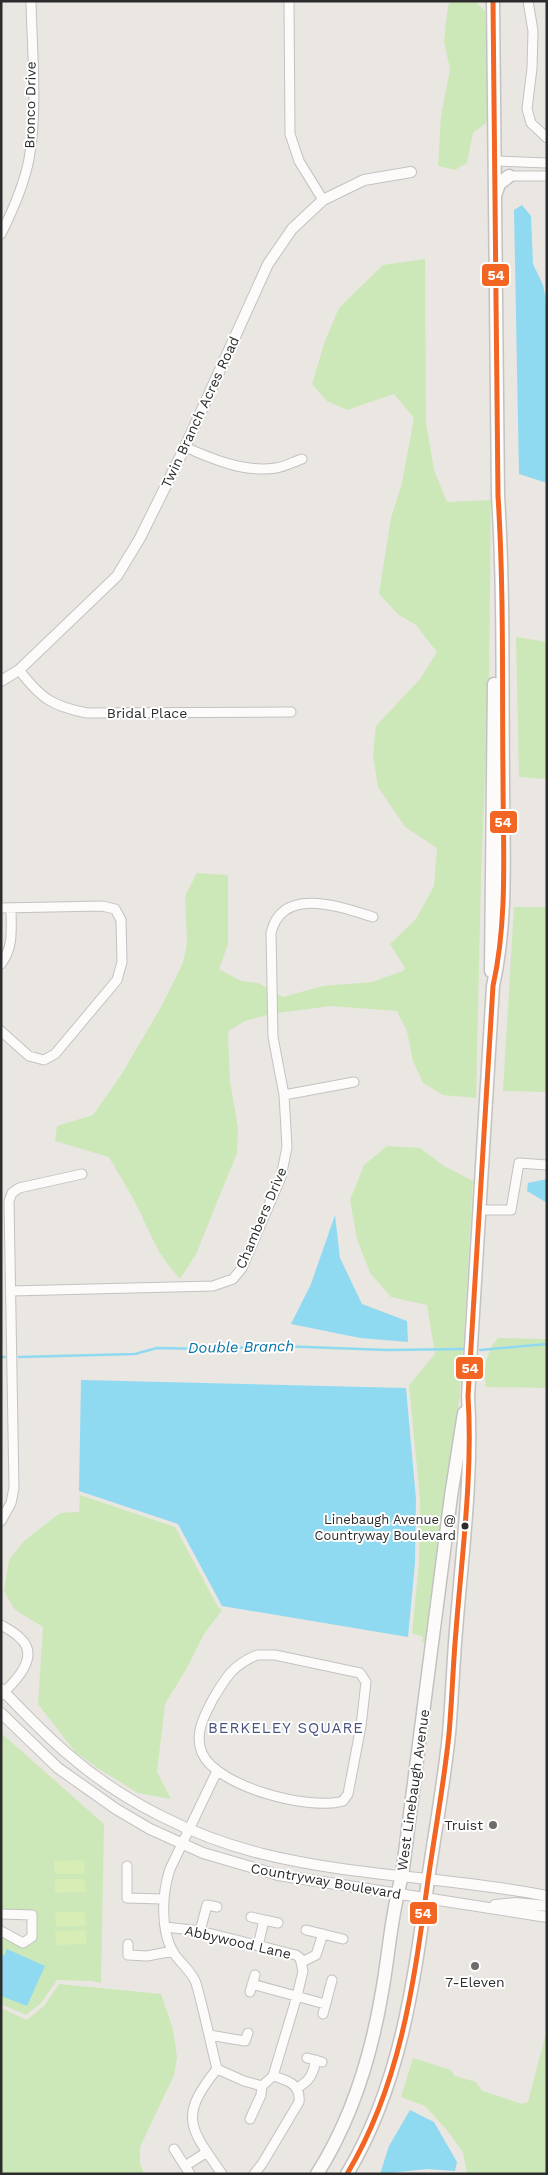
<svg xmlns="http://www.w3.org/2000/svg" width="548" height="2175" viewBox="0 0 548 2175" font-family="'Work Sans',sans-serif">
<style>
.green{fill:#cce8b8}
.pitch{fill:#d8ecb5}
.water{fill:#90daf1}
.lines{fill:none;stroke-linecap:round;stroke-linejoin:round}
.stream{stroke:#90daf1;stroke-width:2.5}
.minor-casing{stroke:#c3c2c2;stroke-width:11}
.tertiary-casing{stroke:#c3c2c2;stroke-width:12}
.secondary-casing{stroke:#c3c2c2;stroke-width:15}
.minor{stroke:#fcfbfa;stroke-width:9}
.tertiary{stroke:#fcfbfa;stroke-width:10}
.secondary{stroke:#fcfbfa;stroke-width:12}
.bus-1-casing{stroke:#fff;stroke-width:9}
.bus-1{stroke:#f26522;stroke-width:5}
.bus-dot{fill:#2c2c2c;stroke:#fff;stroke-width:2}
.poi-dot{fill:#6e6d6b;stroke:#fff;stroke-width:2}
.labels{text-anchor:middle;stroke-width:4;stroke-linejoin:round;paint-order:stroke}
.bus-label{font-size:13px;fill:#2c2c2c;stroke:#fff;text-anchor:end}
.street-label{font-size:14px;fill:#2c2c2c;stroke:#fff}
.poi-label{font-size:14px;fill:#2c2c2c;stroke:#fff;text-anchor:end}
.water-label{font-size:15px;font-style:italic;fill:#0373a8;stroke:#fff}
.neighbourhood-label{font-size:15px;letter-spacing:1px;fill:#485480;stroke:#fff}
.line-badge{stroke:#fff;stroke-width:2}
.badge-label{font-size:14px;text-anchor:middle;font-weight:bold;fill:#fff}
</style>
<rect width="100%" height="100%" fill="#eae6e1"/>
<path class="green" d="M451 1H475L485 11 487 49V122L473 133 467 163 455 170 438 166 441 116 450 69 444 41 448 6Z
M425 259 426 423 434 470 447 502 491 500 489 675 481 877 476 1098 443 1095 423 1083 413 1061 407 1031 397 1011 331 1006 277 1013V994L283 997 323 986 372 982 403 971 405 968 390 944 416 919 434 886 437 848 405 827 378 787 373 754 376 726 420 679 437 652 416 625 399 615 379 594 391 518 402 483 414 418 394 394 347 410 327 401 312 384 325 341 339 308 383 265Z
M516 637 547 642V779L519 777Z
M197 873 228 875V944L219 969 241 981 258 983 267 988V1015L245 1021 228 1031 230 1081 238 1128 237 1153 196 1254 180 1279C158 1254 154 1242 140 1212 131 1193 119 1175 109 1157L55 1141 57 1126 93 1115 121 1075 160 1009 183 963 187 943 185 896Z
M514 907H547V1092L503 1091Z
M387 1146 420 1148 444 1166 473 1181 462 1368 456 1432 426 1642 422 1643 423 1637 412 1633 419 1563 420 1499 409 1385 435 1354 427 1305 391 1297 370 1273 357 1239 350 1200 364 1165Z
M498 1338 547 1339V1388L486 1387C483 1368 486 1352 498 1338Z
M80 1495 175 1527 218 1607 222 1610 204 1634 187 1668 165 1704 157 1772 171 1799 138 1793 99 1769 75 1752 38 1704 43 1627 14 1609 4 1591 9 1560 24 1541 56 1516 61 1513 79 1512Z
M1 1733 104 1824 101 1983 91 1981 57 1980 41 2003 26 2015 1 2004V1936C13 1943 28 1954 37 1937V1915L32 1911 1 1910Z
M59 1984 161 1994 173 2029 177 2058 174 2075 140 2147V2163L144 2174H1V2008L27 2020 44 2006Z
M547 2029V2174H467L463 2152 446 2129 425 2106 401 2097 413 2058 451 2070 455 2076 476 2082 482 2091 522 2104 528 2102Z"/>
<path class="pitch" d="M84 1860 85 1874H55L54 1861Z
M55 1879H85V1892L55 1893Z
M55 1912H85L86 1926H56Z
M86 1930V1944L56 1945 55 1931Z"/>
<path class="water" d="M522 205 531 216 533 264 543 285 547 304V483L519 474 514 210Z
M547 1179V1203L527 1191 528 1183Z
M335 1215 340 1258 362 1304 407 1321 408 1342 360 1338 291 1324 311 1284Z
M81 1380 406 1388 416 1499 415 1563 408 1637 222 1606 178 1524 79 1491Z
M7 1949 45 1966 27 2006 1 1996V1955L4 1956Z
M410 2110 434 2122 457 2162 455 2171 427 2169 380 2174 389 2146Z"/>
<g class="lines">
<path class="stream" d="M480 1350 547 1344
M1 1357H5
M19 1357 135 1354 157 1348 207 1349 279 1346 387 1350 463 1349"/>
<g class="minor-casing">
<path id="minor" d="M289 1 290 134 299 161 323 200
M528 1 533 31 532 68 527 109 531 123 547 138
M495 161 547 163
M509 176H547
M1 234C13 210 24 185 29 159 38 110 32 51 31 1
M185 447C212 459 245 473 276 468 284 467 293 462 302 459
M19 670C41 698 51 706 87 713L291 712
M1 908 102 906 115 909 121 920 122 962 117 980 55 1054 44 1060 29 1056 1 1031
M1 964C14 947 11 928 11 908
M284 1095 354 1082
M480 1210H511L519 1163 547 1165
M11 1291 213 1286 233 1279 242 1268 281 1177 287 1147 284 1095 273 1037 271 933C282 885 341 907 373 917
M1 1521 11 1503 14 1488 9 1201 12 1193 19 1188 82 1174
M1 1625C8 1629 16 1633 21 1639 40 1657 15 1682 1 1695
M257 1655H275L360 1673 366 1682 361 1726 348 1794 343 1801C310 1811 217 1787 202 1753 194 1734 204 1716 213 1699 226 1677 233 1665 257 1655Z
M217 1771 170 1869C162 1893 160 1929 173 1952 179 1962 192 1971 196 1983 204 2011 210 2041 217 2069L244 2081 262 2086
M127 1866V1898L162 1899
M1 1914 32 1915V1937L23 1943 1 1931
M251 1917 264 1920
M166 1927 200 1931 296 1955 300 1958 303 1971 297 1996 273 2076 262 2086
M306 1930 343 1939
M200 1931 207 1905 217 1907
M128 1944V1955L147 1956 173 1951
M258 1946 264 1920 278 1923
M302 1962 316 1955 323 1934
M252 1984 325 2004
M250 1992 255 1975
M323 2014 332 1980
M209 2035 245 2041 248 2033
M307 2058 322 2062
M217 2069C178 2117 190 2128 222 2174
M297 2088C310 2081 313 2074 316 2060
M250 2119 261 2095 262 2086
M174 2149 190 2174
M185 2166 207 2152
M254 2174 262 2164 299 2102C301 2084 287 2080 273 2076"/>
</g>
<g class="tertiary-casing">
<path id="tertiary" d="M1 681 19 670 117 576 140 538 185 447 268 264 292 229 323 200 364 180 411 172
M1 1689C23 1711 45 1735 69 1755 123 1802 194 1837 263 1854 356 1877 453 1877 547 1896
M1 1713 58 1768 116 1809 150 1829 203 1853 278 1875 547 1917
M495 1905 515 1903 547 1906"/>
</g>
<g class="secondary-casing">
<path id="secondary" d="M496 193 499 184 509 176
M491 971 494 684
M317 2174C352 2119 371 2057 382 1992 389 1954 391 1914 402 1876L451 1496 464 1413
M347 2174C401 2084 414 1982 428 1880 435 1831 444 1783 449 1734 452 1700 453 1665 456 1631 462 1553 473 1474 468 1396L493 986C508 919 503 846 503 778 502 684 504 590 498 496L493 1"/>
</g>
<use href="#minor" class="minor"/>
<use href="#tertiary" class="tertiary"/>
<use href="#secondary" class="secondary"/>
<g class="bus-1-casing">
<path id="bus-1" d="M347 2174C401 2084 414 1982 428 1880 435 1831 444 1783 449 1734 452 1700 453 1665 456 1631 462 1553 473 1474 468 1396L493 986C508 919 503 846 503 778 502 684 504 590 498 496L493 1"/>
</g>
<use href="#bus-1" class="bus-1"/>
</g>
<circle class="bus-dot" cx="465" cy="1526" r="4.5"/>
<g class="poi-dot">
<circle cx="493" cy="1825" r="5"/>
<circle cx="475" cy="1966" r="5"/>
</g>
<g class="labels">
<g class="bus-label">
<text x="456" y="1524">Linebaugh Avenue @<tspan x="456" dy="16">Countryway Boulevard</tspan></text>
</g>
<g class="street-label">
<text transform="translate(30 105) rotate(-89)" y="5">Bronco Drive</text>
<text transform="translate(200 412) rotate(-65)" y="5">Twin Branch Acres Road</text>
<text x="147" y="718">Bridal Place</text>
<text transform="translate(261 1218) rotate(-67)" y="5">Chambers Drive</text>
<text transform="translate(413 1790) rotate(-82)" y="5">West Linebaugh Avenue</text>
<text transform="translate(326 1881) rotate(10)" y="5">Countryway Boulevard</text>
<text transform="translate(238 1942) rotate(13)" y="5">Abbywood Lane</text>
</g>
<g class="poi-label">
<text x="483" y="1830">Truist</text>
<text x="475" y="1987" text-anchor="middle">7-Eleven</text>
</g>
<g class="water-label">
<text transform="translate(241 1347) rotate(-1)" y="5">Double Branch</text>
</g>
<g class="neighbourhood-label">
<text x="286" y="1733">BERKELEY SQUARE</text>
</g>
</g>
<g class="line-badge">
<rect x="481" y="263" width="29" height="24" rx="5" fill="#f26522"/>
<rect x="489" y="810" width="29" height="24" rx="5" fill="#f26522"/>
<rect x="455" y="1356" width="29" height="24" rx="5" fill="#f26522"/>
<rect x="409" y="1901" width="29" height="24" rx="5" fill="#f26522"/>
</g>
<g class="badge-label">
<text x="496" y="280">54</text>
<text x="503" y="827">54</text>
<text x="470" y="1373">54</text>
<text x="423" y="1918">54</text>
</g>
<rect width="548" height="2175" fill="none" stroke="#2c2c2c" stroke-width="5"/>
</svg>
